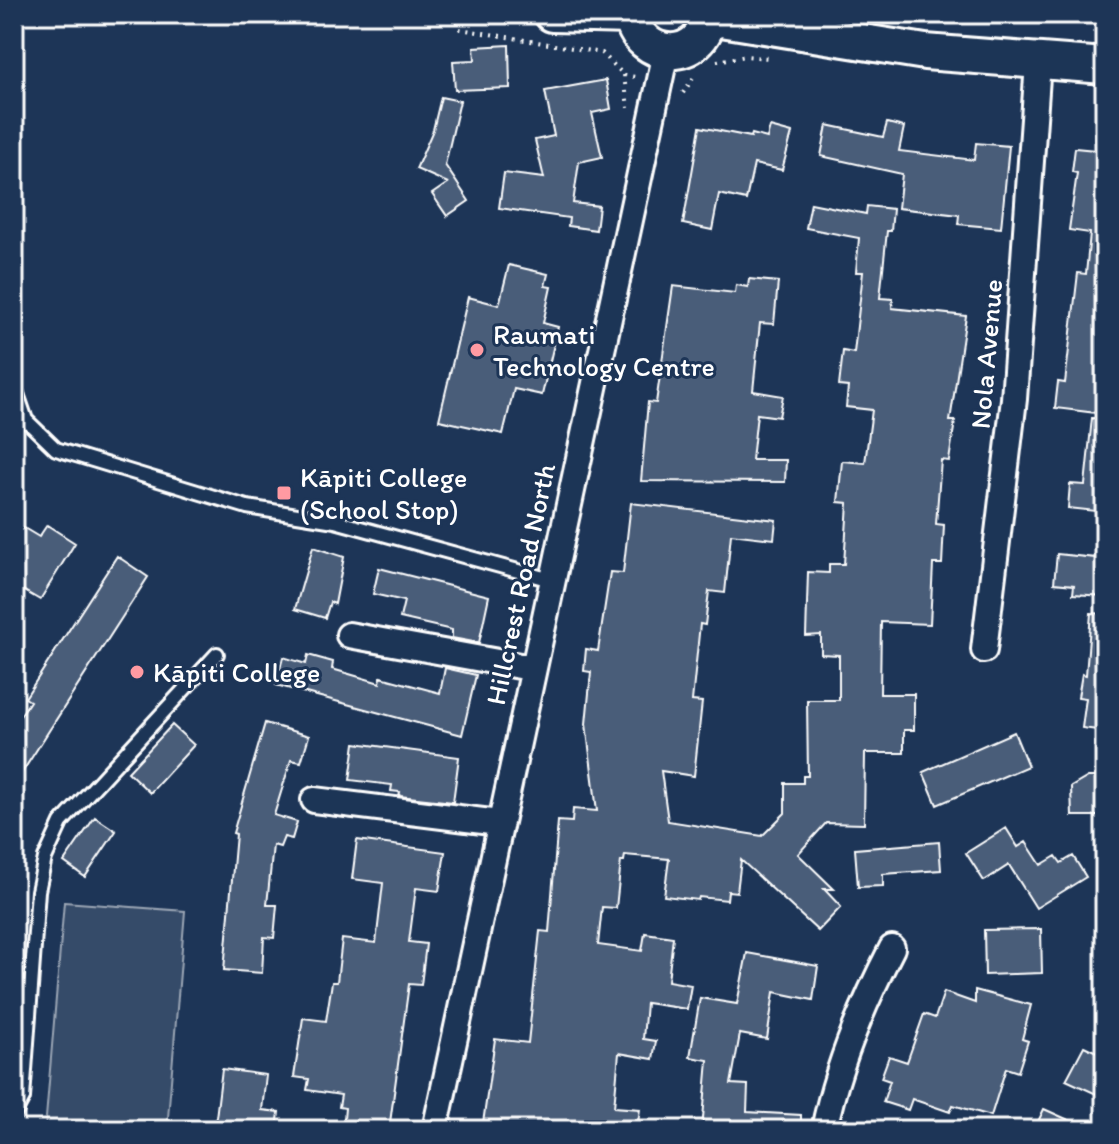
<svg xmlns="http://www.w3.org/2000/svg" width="1119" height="1144" viewBox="0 0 1119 1144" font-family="Itim,sans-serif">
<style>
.green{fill:#364b69;stroke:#9aa5b4;stroke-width:2}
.building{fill:#4a5d79;stroke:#fff;stroke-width:2}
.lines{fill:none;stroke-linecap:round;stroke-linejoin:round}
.service-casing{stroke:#fff;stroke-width:18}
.minor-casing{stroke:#fff;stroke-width:30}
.secondary-casing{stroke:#fff;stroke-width:40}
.path{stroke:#fff;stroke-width:4;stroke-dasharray:2 6;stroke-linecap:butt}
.service{stroke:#1d3557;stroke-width:12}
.minor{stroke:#1d3557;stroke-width:24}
.secondary{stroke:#1d3557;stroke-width:34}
.poi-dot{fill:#ff9aa2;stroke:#1d3557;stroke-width:3}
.labels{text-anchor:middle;stroke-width:6;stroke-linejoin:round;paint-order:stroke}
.poi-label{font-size:28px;fill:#fff;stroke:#1d3557;text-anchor:start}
.street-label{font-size:28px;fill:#fff;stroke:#1d3557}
</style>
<rect width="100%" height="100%" fill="#1d3557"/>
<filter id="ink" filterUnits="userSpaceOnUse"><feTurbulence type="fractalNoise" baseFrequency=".0125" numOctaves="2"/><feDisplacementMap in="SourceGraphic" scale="16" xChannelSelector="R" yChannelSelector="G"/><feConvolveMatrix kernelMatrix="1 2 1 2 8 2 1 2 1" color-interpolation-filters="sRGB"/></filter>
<g filter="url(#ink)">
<path class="green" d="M64 902 185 911 167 1130H45Z"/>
<path class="building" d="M509 45 510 88 455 90 453 61 475 60 474 47Z
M606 80 611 109 592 113 602 157 579 162 573 203 599 206 596 230 568 226 569 218 499 208 504 173 544 178 535 140 554 136 545 91Z
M441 97 460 101 445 165 469 201 447 216 432 194 448 183 416 169 433 130Z
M887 123 904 127 899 151 974 160 976 143 1009 146 1001 228 958 224 959 215 898 208 902 174 821 156 827 125 883 137Z
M700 127 751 137 752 134 767 138 770 127 792 133 782 170 754 164 746 200 719 194 712 230 683 224Z
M1075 148 1105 151V414L1055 408 1058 382 1065 383 1078 273 1086 274 1090 233 1069 230 1077 173 1072 172Z
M811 203 866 214 867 206 893 209 891 231H887L880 298 893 299 892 308 966 316 950 421H955L949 461 941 460 936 524 944 525 942 564H933L930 624 881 622 880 694H914V730H904V753H865L864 824 826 823 798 854 834 889H824L841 907 818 931 741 860 737 892 728 891 727 900 699 897 698 900 664 896 669 859 625 855 624 861H621L616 908 602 907 598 945 642 951 645 933 673 937 668 981 691 985 687 1009 646 1003 643 1039 656 1041 653 1059 619 1053 614 1107 640 1109 637 1130H482L495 1039 528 1043 540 931 549 932 558 821 572 822 573 809 597 811 586 724 591 672 584 671 586 649 598 651 610 572 623 573 631 503 776 520 774 539 731 534 725 593 709 591 705 625 700 624 692 701 702 702 694 776 661 771 668 821 762 836 785 813V783H803V776H808L807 700H839V655L821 654V635L806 636 808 572 829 573V564H844L848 503 838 502 842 461 865 463 872 410 846 407 848 387 839 386 843 351 854 353 863 272H856L859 238 806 228Z
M509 265 548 274 545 286 551 287 543 323 558 327 542 395 514 389 503 434 439 420 468 297 499 305Z
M749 279 778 282 774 324 760 323 753 391 783 396 779 417 757 414 752 460H786L785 482 641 481 648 402 656 403 673 286 735 293 736 285 748 287Z
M1092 418 1105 419V512L1068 508 1070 484 1085 485Z
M14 522 39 537 47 525 75 543 40 600 14 585Z
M313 547 344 557 335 604 330 602 325 618 295 609Z
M1057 554 1105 559V596L1073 594 1074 585 1054 583Z
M117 556 148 577 14 785V725L30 701 25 698Z
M379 568 489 596 479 643 452 638V630L400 618 404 601 373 594Z
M1091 613 1105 614V731L1082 728 1086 698 1078 697 1082 674 1086 675Z
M308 655 333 662 332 669 380 683 381 677 440 693 445 668 476 675 462 735 276 685 283 657 306 664Z
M265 723 309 736 301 762 291 760 274 815 297 822 292 839 284 837 280 847 273 845 267 905H277L274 938 264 937 262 973 224 970 236 834 233 833Z
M172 725 194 745 150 793 128 772Z
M1014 732 1028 766 937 805 923 772Z
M355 743 459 757 453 802 399 796 400 792 391 791 392 785 350 780Z
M1088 777H1105V816H1072L1071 787Z
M95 817 116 831 85 877 64 862Z
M1006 828 1018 847 1026 842 1041 865 1056 856 1061 863 1073 856 1086 877 1036 908 1009 865 984 881 966 853Z
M357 840 445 852 439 891 416 888 409 942 426 944 421 985 409 984 389 1130H343L345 1108 339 1107 341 1095 307 1090 309 1079 294 1077 303 1018 326 1021 332 982H337L342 939 376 943 383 883 352 879Z
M939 842 941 870 883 874V886L858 887 855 849Z
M1041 929 1042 973 985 975 984 930Z
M747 953 818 966 813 1000 774 992 767 1039 740 1034 731 1084 748 1085 747 1112 801 1115V1130H702L708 1060 690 1057 700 998 737 1004Z
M975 990 1031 1005 1022 1039 1028 1041 1018 1072 1006 1068 991 1116 953 1105 950 1112 912 1099 908 1110 883 1102 890 1081 881 1078 889 1056 907 1062 924 1014 935 1018 944 992 975 1003Z
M1084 1046 1103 1055 1099 1064 1105 1067V1098L1066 1080Z
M222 1069 266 1075 262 1110 279 1112 277 1130 215 1126Z
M1044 1109 1091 1130H1034Z"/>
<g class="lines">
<g class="service-casing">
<path id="service" d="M14 385 26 420 56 449 247 507 335 521 551 580
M14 1115 23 1098 38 891 45 858 61 823 217 654"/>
</g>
<g class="minor-casing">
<path id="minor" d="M349 635 531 668
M984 650 1014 399 1038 63
M314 800 499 823
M435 1130 666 52
M824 1130C837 1065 862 1006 892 948"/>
</g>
<g class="secondary-casing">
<path id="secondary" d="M552 14 631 16
M631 14C638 63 704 64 709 14
M709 17 925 52 1105 66"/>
</g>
<path class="path" d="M453 14 460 29 602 53 624 75 636 77
M950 14 956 26
M717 61 746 56 768 58
M624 75 628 108
M683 93 694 77"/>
<use href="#service" class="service"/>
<use href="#minor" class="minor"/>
<use href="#secondary" class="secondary"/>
</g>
</g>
<g class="poi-dot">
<circle cx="477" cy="350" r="8"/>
<rect x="276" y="485" width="16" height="16" rx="4"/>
<circle cx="137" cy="672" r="8"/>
</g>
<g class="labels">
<g class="poi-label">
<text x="493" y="344">Raumati<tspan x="493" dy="32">Technology Centre</tspan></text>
<text x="300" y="487">Kāpiti College<tspan x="300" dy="32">(School Stop)</tspan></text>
<text x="153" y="682">Kāpiti College</text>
</g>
<g class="street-label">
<text transform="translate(986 354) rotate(-85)" y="10">Nola Avenue</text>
<text transform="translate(520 584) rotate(-78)" y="10">Hillcrest Road North</text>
</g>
</g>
<rect width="1119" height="1144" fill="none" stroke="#1d3557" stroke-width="48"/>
<rect x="24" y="24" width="1071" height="1096" fill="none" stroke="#fff" stroke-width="3" filter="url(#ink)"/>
</svg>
